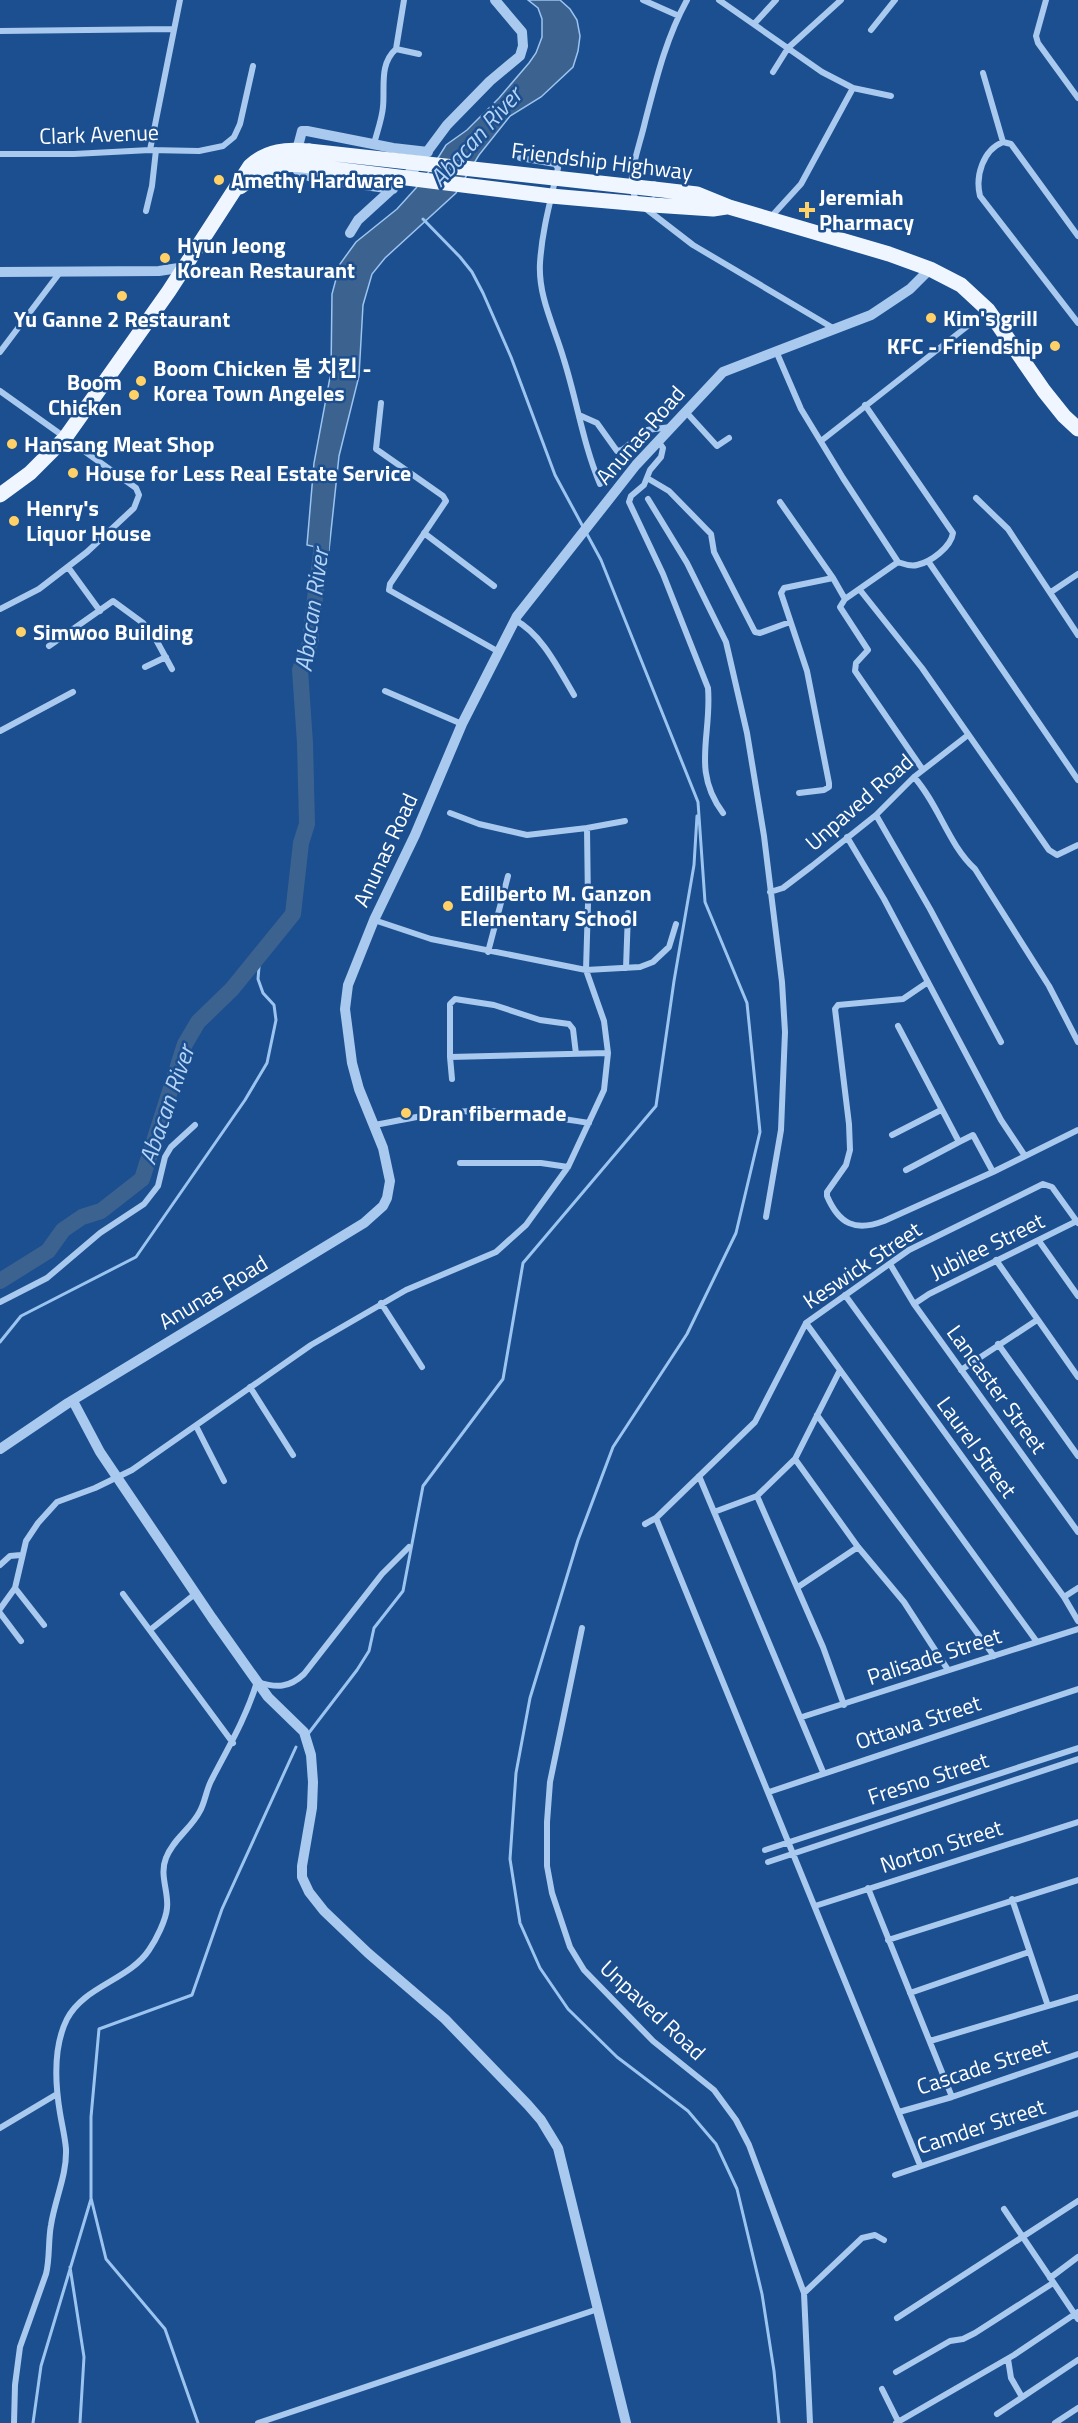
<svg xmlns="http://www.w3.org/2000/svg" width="1078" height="2423" viewBox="0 0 1078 2423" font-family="'Titillium Web','Noto Sans KR',sans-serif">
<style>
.water{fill:#3c6290;stroke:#9cc4f0;stroke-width:1.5}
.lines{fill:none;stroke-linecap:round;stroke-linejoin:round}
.stream{stroke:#9cc4f0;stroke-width:3}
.river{stroke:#3c6290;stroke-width:16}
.minor{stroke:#a9c9ee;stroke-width:6}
.tertiary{stroke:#a9c9ee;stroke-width:10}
.primary{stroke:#f0f6ff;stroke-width:15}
.primary-bridge{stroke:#f0f6ff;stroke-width:15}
.poi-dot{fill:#ffd166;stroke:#1b4f8f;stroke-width:2}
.labels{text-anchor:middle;stroke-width:5;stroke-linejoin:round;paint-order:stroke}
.street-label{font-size:22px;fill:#fff;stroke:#1b4f8f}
.poi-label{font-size:22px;font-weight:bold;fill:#fff;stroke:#1b4f8f;text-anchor:start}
.water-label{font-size:24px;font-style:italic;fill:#b5d3f5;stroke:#1b4f8f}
</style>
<rect width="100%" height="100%" fill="#1b4f8f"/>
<path class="water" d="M528 0H560L570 9 577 20 580 36 578 51 573 67 541 97 510 116 479 155 456 193 385 258 372 274 363 305 359 376 339 456 329 550 307 545 314 463 331 372 332 294 340 264 356 242 397 209 416 188 431 169 446 145 467 130 499 98 529 63 536 53 542 37V19L538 8Z"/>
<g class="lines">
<path class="stream" d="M423 219 460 257 472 272 483 293 511 357 555 475 601 560 698 802 705 902 747 1003 760 1132 736 1233 687 1334 613 1447 578 1540 530 1698 516 1773 510 1859 520 1923 540 1968 568 2009 617 2057 688 2111 716 2144 737 2189 762 2294 774 2371 779 2423
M0 1342 21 1316 136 1257 245 1100 267 1063 276 1020 274 1005 263 993 258 979 260 955
M308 1734 357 1670 369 1651 374 1628 403 1591 423 1486 503 1379 523 1263 656 1106 674 981 694 865 697 816
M70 2267 84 2357 80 2423
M33 2423 41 2366 91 2199
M198 2423 165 2329 106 2259 91 2198V2117L99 2029 192 1995 222 1909 296 1747"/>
<path class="river" d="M0 1281 48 1251 63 1230 82 1217 101 1211 142 1179 185 1044 198 1022 232 989 293 914 301 843 307 824 305 743 300 670 311 640V629L321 553 322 527"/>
<path class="minor" d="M643 0 679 16
M719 0 822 72 853 88 891 96
M1046 0 1036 36 1038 43 1078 98
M754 24 776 0
M871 30 895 0
M0 31 173 29
M396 49 404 0
M773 72 788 48 841 0
M983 73 1003 142
M374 144C377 132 382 119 383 107 385 87 379 64 396 49L419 54
M150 150 180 0
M0 154H74L150 150 199 151 223 146 234 137 240 124 253 66
M520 158 555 164 558 168C551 199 542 230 540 263 538 297 555 328 564 360 577 401 583 444 600 484
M637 202C633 194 631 185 632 176 634 158 641 140 645 122 656 80 666 38 687 0
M645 208 693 245 833 328
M146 211 152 186 156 150
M770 218 801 184 853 88
M1078 236 1011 144 1003 142C983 150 975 176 980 196L1078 323
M776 351 801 409 843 478 898 562C904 564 910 567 917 565 931 562 951 547 953 533L865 405
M0 352 61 271
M0 391 136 488 139 495 134 508 87 552 39 589 0 609
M381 403 376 449 443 496 446 501 390 584 389 590 499 652
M686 412 717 446 729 438
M579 415 597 423 617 451 622 450 647 430 671 427
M658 441 663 448 661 457 650 470 644 485 631 496 629 502 663 574 708 688C712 736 691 770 723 813
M821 441 988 310
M647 478 669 491 711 534 714 552 755 632 760 633 790 622
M976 498 1008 529 1078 635
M648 499 687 563 726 642 747 733 764 836 782 982 785 1032 781 1130 766 1217
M780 502 833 578 845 599
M424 533 494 586
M928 561 1078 780
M898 562 845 599 840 607 868 650 856 663 855 671 923 770
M68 567 100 611
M860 590 922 668 1049 850 1057 855 1078 845
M1051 592 1078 574
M515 620C542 634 559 670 574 695
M49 646 113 601 143 623 154 636 172 669
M145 667 166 657
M385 691 462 724
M0 731 73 692
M914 777C939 805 948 844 975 869L1049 986 1078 1042
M799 793 824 790 829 787V783L807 671 781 593 784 588 833 578
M450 813 479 824 527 835 587 828
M876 815 930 909 1001 1042
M847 837 884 899 1001 1120 1025 1156
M770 892 783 888 812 866 876 815 914 777 968 735
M498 915 530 923
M374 920 431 939 586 970 640 967 653 962 669 947 676 924
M488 952 508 876
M626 968 628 913
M928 982 903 999 838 1005 835 1009 849 1124 850 1150 846 1165 827 1192V1196C839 1224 855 1232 884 1221L993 1172
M898 1026 959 1142 973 1135 993 1172 1078 1130
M450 1057V1004L455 999 494 1005 540 1020 569 1024 573 1029 576 1054
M452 1079 450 1057 608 1053
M374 1125C397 1121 419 1116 442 1113 491 1107 541 1115 589 1123
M892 1135 941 1110
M460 1163H541L568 1167
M906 1170 959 1142
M1039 1241 1078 1296
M996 1260 1078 1377
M890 1264 914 1304 1078 1532
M845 1295 1064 1597 1078 1621
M0 1302 47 1278 100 1233 144 1204 158 1186 165 1157 171 1147 195 1125
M381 1303 422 1367
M914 1304 929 1294 1077 1221
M806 1323 1037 1642
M998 1344 1078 1456
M961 1370 1037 1320
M250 1387 293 1455
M817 1415 994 1656
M196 1426 224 1481
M795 1459 858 1547 904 1602 948 1670
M699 1476 823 1772
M757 1496 823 1647 844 1705
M714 1512 757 1496 795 1459 840 1370
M656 1518 920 2165
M645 1524 656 1518 755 1422 806 1323 909 1250 1043 1184 1052 1187 1078 1223
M0 1565 10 1556 21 1555
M798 1587 858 1547
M15 1588 44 1625
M123 1594 233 1743
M1064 1597 1078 1588
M0 1609 15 1588 26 1541 38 1523 57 1502 95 1488 132 1470 311 1345 406 1290 496 1252 526 1225 568 1167 604 1090 608 1053 604 1021 586 970 588 904 587 828 625 821
M0 1613 21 1641
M582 1628 550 1782 547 1822V1866L552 1893 570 1947 584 1970 653 2041 714 2090 736 2120 749 2145 804 2293 810 2423
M150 1630 195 1594
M802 1717 1078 1629
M769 1792 1078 1689
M765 1850 1078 1748
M768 1862 1078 1759
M868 1888 952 2097
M1012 1899 1048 2006
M815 1906 1078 1822
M888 1940 1078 1880
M910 1993 1029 1952
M930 2041 1078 1997
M899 2112 952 2097 1078 2054
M0 2128 57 2094
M895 2175 1078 2113
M1004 2209 1078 2319
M1050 2278 1078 2257
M804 2293 862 2238 875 2235 884 2240
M897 2318 1078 2201
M1008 2359 1011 2378 1022 2397
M896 2372 950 2341 963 2339 975 2333 1053 2283
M882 2389 899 2423
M997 2414 1078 2360
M14 2423 15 2385 20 2347 46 2274C50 2258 48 2241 51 2225 55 2199 67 2175 66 2149 65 2137 62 2125 60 2113 55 2083 53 2047 67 2019 84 1986 129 1980 149 1950 156 1940 166 1920 167 1908 169 1892 159 1875 166 1858 173 1839 191 1829 200 1811 205 1802 206 1791 211 1781 228 1748 246 1718 257 1682 277 1688 289 1688 304 1674L382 1574 409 1547
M258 2423 598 2309
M896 2423 1014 2355 1078 2312
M1055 2423 1078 2408"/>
<path class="tertiary" d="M297 150 302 131H307L393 148 428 152
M291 163 300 173 315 178 393 189
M350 233 358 220 415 168 447 125 490 81 520 56 523 46 522 32 495 0
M0 272 159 271 185 267
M73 1401 100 1452 212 1618 268 1697 304 1732 311 1755 313 1782 312 1808 302 1866V1877L309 1892 324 1911 368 1953 445 2019 528 2105 541 2120 558 2148 626 2423
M0 1449 68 1403 364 1223 383 1206 387 1198 390 1181 383 1148 359 1089 352 1063 345 1009 348 985 374 920 415 835 462 724 517 616 636 465 723 372 871 315 910 289 930 269"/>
<path class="primary" d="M240 187C265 169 278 161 310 166
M654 189 697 194 729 207 889 254 930 269 961 285 988 310 1044 391 1064 416 1078 429
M653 205 713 209 726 207
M0 495 30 473 65 438 169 291 250 166C268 150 286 149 309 151"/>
<path class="primary-bridge" d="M309 151 654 189
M310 166 551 196 653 205"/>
</g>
<g class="poi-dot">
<circle cx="219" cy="180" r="6"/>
<path d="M804 201h6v6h6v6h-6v6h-6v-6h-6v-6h6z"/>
<circle cx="165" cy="258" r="6"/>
<circle cx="122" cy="296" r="6"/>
<circle cx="931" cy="318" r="6"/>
<circle cx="1055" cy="346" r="6"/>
<circle cx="141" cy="381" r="6"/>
<circle cx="134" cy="395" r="6"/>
<circle cx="12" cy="444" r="6"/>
<circle cx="73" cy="473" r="6"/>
<circle cx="14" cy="521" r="6"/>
<circle cx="21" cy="632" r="6"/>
<circle cx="448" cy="906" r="6"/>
<circle cx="406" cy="1113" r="6"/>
</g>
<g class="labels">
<g class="street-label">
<text transform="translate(99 134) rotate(-2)" y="8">Clark Avenue</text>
<text transform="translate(602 161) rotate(7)" y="8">Friendship Highway</text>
<text transform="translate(640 435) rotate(-49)" y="8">Anunas Road</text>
<text transform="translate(859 802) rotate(-41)" y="8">Unpaved Road</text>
<text transform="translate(385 850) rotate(-65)" y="8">Anunas Road</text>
<text transform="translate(987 1246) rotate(-26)" y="8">Jubilee Street</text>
<text transform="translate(862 1265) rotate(-34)" y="8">Keswick Street</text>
<text transform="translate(213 1292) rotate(-31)" y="8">Anunas Road</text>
<text transform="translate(997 1389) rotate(54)" y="8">Lancaster Street</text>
<text transform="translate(977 1447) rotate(54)" y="8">Laurel Street</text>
<text transform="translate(934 1656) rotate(-18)" y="8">Palisade Street</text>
<text transform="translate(918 1722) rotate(-18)" y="8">Ottawa Street</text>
<text transform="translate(928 1778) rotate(-18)" y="8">Fresno Street</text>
<text transform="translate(941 1846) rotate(-18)" y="8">Norton Street</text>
<text transform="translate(653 2010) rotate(43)" y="8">Unpaved Road</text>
<text transform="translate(983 2066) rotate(-18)" y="8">Cascade Street</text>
<text transform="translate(981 2126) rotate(-18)" y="8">Camder Street</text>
</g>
<g class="poi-label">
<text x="231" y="188">Amethy Hardware</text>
<text x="819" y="205">Jeremiah<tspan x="819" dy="25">Pharmacy</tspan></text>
<text x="177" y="253">Hyun Jeong<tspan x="177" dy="25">Korean Restaurant</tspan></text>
<text x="943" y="326">Kim's grill</text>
<text x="122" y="327" text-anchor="middle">Yu Ganne 2 Restaurant</text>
<text x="1043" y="354" text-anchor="end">KFC - Friendship</text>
<text x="153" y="376">Boom Chicken 붐 치킨 -<tspan x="153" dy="25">Korea Town Angeles</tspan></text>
<text x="122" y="390" text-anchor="end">Boom<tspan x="122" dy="25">Chicken</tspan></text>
<text x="24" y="452">Hansang Meat Shop</text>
<text x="85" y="481">House for Less Real Estate Service</text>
<text x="26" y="516">Henry's<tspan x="26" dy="25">Liquor House</tspan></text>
<text x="33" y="640">Simwoo Building</text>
<text x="460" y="901">Edilberto M. Ganzon<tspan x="460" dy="25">Elementary School</tspan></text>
<text x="418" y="1121">Dran fibermade</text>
</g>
<g class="water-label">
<text transform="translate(476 137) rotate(-48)" y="8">Abacan River</text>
<text transform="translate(312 610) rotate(-82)" y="8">Abacan River</text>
<text transform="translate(167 1105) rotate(-71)" y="8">Abacan River</text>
</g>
</g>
</svg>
